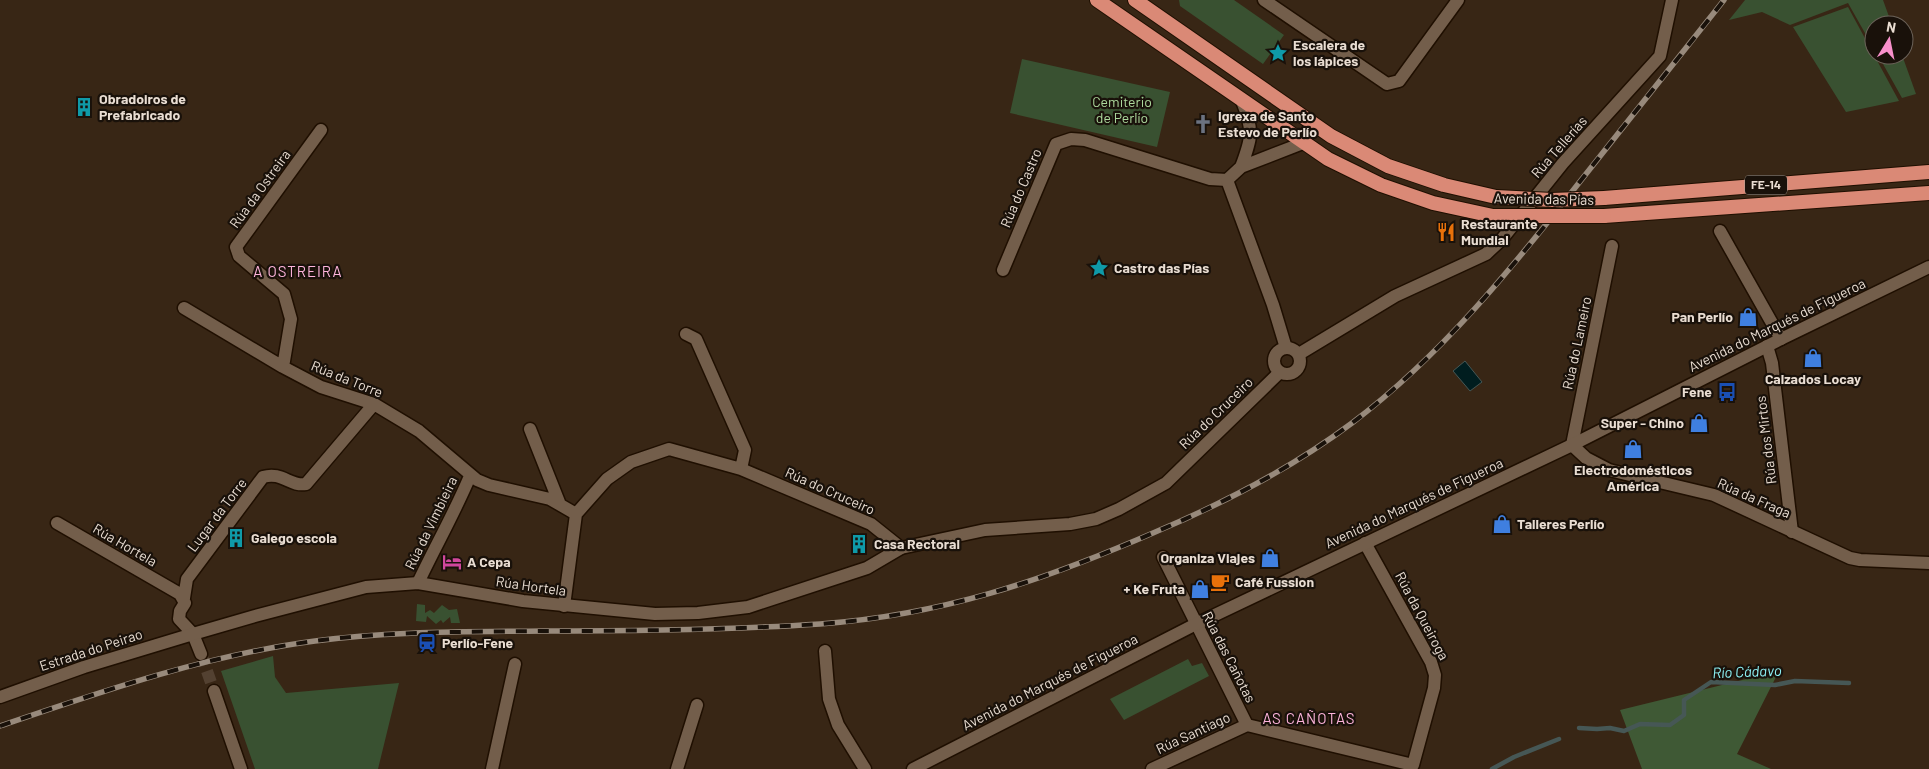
<svg xmlns="http://www.w3.org/2000/svg" width="1929" height="769" viewBox="0 0 1929 769" font-family="Barlow,sans-serif">
<style>
.green{fill:#395131}
.forest{fill:#3f5935}
.water{fill:#001d1f;stroke:#465755}
.lines{fill:none;stroke-linecap:round;stroke-linejoin:round}
.stream{stroke:#465755;stroke-width:4.5}
.minor-tunnel{stroke:#534131;stroke-width:12;stroke-dasharray:12 6;stroke-linecap:butt}
.minor-casing{stroke:#1f0f01;stroke-width:15}
.tertiary-casing{stroke:#1f0f01;stroke-width:15}
.trunk-casing{stroke:#1f0f01;stroke-width:16}
.minor{stroke:#735e4b;stroke-width:12}
.tertiary{stroke:#735e4b;stroke-width:12}
.trunk{stroke:#da8976;stroke-width:14}
.rail-casing{stroke:#988a7c;stroke-width:5.5}
.rail{stroke:#19110a;stroke-width:4;stroke-dasharray:11;stroke-linecap:butt}
.trunk-bridge-casing{stroke:#1f0f01;stroke-width:16;stroke-linecap:butt}
.trunk-bridge{stroke:#da8976;stroke-width:14}
.labels{text-anchor:middle;stroke-width:4.5;stroke-linejoin:round;paint-order:stroke}
.shield{fill:#19110a;stroke:#aba096;stroke-width:1}
.shield-label{font-size:12px;font-weight:bold;fill:#e9ddd2}
.poi-label{font-size:14px;font-weight:bold;fill:#e9ddd2;stroke:#19110a;text-anchor:start}
.park-label{font-size:14px;fill:#add99d;stroke:#19110a}
.street-label{font-size:14px;fill:#e9ddd2;stroke:#19110a}
.neighbourhood-label{font-size:15px;letter-spacing:1px;fill:#fdb3db;stroke:#19110a}
.water-label{font-size:15px;font-style:italic;fill:#8df1f4;stroke:#19110a}
</style>
<rect width="100%" height="100%" fill="#382615"/>
<path class="green" d="M1179 0H1234L1284 35 1263 64 1180 6Z
M1745 0H1883L1892 25H1874V49L1848 3 1790 25 1762 12 1729 20Z
M1848 7 1899 101 1846 112 1793 27Z
M1878 55H1902L1916 94 1902 98Z
M1022 59 1170 92 1157 147 1010 113Z
M417 604 425 605V613L430 610 434 613 442 605 449 610 457 609 460 623H451L450 617 443 623 441 620 436 624 427 616 426 622 416 621Z
M273 656 275 677 286 693 399 683 378 769H255L221 671Z
M1188 659 1192 666 1202 663 1209 676 1124 720 1110 699Z"/>
<path class="forest" d="M1779 671 1737 754 1771 769H1642L1620 710Z"/>
<path class="water" d="M1465 361 1482 382 1470 391 1453 371Z"/>
<g class="lines">
<path class="stream" d="M1579 728 1597 729 1610 728 1624 731 1640 724 1670 725 1684 715V700L1711 682 1775 685 1795 681 1849 683
M1492 769 1514 757 1559 739"/>
<path class="minor-tunnel" d="M201 654 214 691"/>
<g class="minor-casing">
<path id="minor" d="M1264 0 1387 84 1399 81 1458 0
M1720 231 1781 339
M1003 270 1056 144 1071 139 1085 140 1210 179 1227 180
M184 308 283 367 321 387 374 404 419 431 477 480 489 485 550 499 576 514
M686 334 696 339 745 450 741 469
M1767 346 1772 363 1792 532
M283 367 291 319 284 294 239 256 236 247 321 130
M530 429 559 502
M1572 445 1612 246
M57 523 180 594 185 603 180 611 179 619 193 634 201 654
M1163 557 1247 725 1413 765 1434 688 1435 675 1431 662 1365 543
M418 583C435 547 455 512 470 476
M184 598 187 579 263 477C282 471 290 487 306 484L374 404
M564 606 576 514 607 479 631 462 669 449 741 469 871 524 901 548
M825 651 829 699 838 725 865 769
M214 691 241 769
M492 769 515 664
M677 769 697 705
M1152 769 1247 725"/>
</g>
<g class="tertiary-casing">
<path id="tertiary" d="M1241 167C1252 138 1254 131 1242 101
M1274 361a13 13 0 1 1 26 0a13 13 0 1 1-26 0Z
M1286 348 1273 305 1227 180 1241 167 1303 143
M1299 354 1395 296 1486 254 1502 239 1563 163 1660 56 1672 0
M1572 445 1586 458 1609 470 1714 495 1850 558 1860 560 1929 563
M0 697 84 667 193 634 255 616 366 587 418 583 523 601 655 614 698 613 748 607 867 568 901 548 985 530 1070 524 1096 519 1119 509 1166 483 1280 372
M913 769 1196 624 1572 445 1781 339 1929 267"/>
</g>
<g class="trunk-casing">
<path id="trunk" d="M1097 0 1328 159 1381 185 1433 203 1493 216
M1135 0 1331 136 1388 166 1444 185 1496 197
M1604 198 1929 172
M1604 216 1929 193"/>
</g>
<use href="#minor" class="minor"/>
<use href="#tertiary" class="tertiary"/>
<use href="#trunk" class="trunk"/>
<g class="rail-casing">
<path id="rail" d="M0 726C103 691 207 655 315 641 390 631 467 632 543 631 635 631 728 630 820 624 942 615 1042 581 1153 533 1222 504 1292 468 1352 423 1442 355 1513 267 1582 179 1629 119 1677 60 1724 0"/>
</g>
<use href="#rail" class="rail"/>
<g class="trunk-bridge-casing">
<path id="trunk-bridge" d="M1496 197 1552 200 1604 198
M1493 216H1604"/>
</g>
<use href="#trunk-bridge" class="trunk-bridge"/>
</g>
<defs>
<g id="sight-bare" transform="scale(1.5)"><path d="M0-6L1.8-2.2L6-1.7L2.9 1.2L3.7 5.4L0 3.3L-3.7 5.4L-2.9 1.2L-6-1.7L-1.8-2.2Z" fill="#0f9aa8" stroke="#19110a" stroke-width="2.5" paint-order="stroke"/></g>
<g id="building-bare" transform="scale(1.5)"><path d="M-4-6H4V6H1V3H-1V6H-4ZM-2.5-4.3h1.7v1.8h-1.7ZM.8-4.3h1.7v1.8H.8ZM-2.5-1h1.7V.8h-1.7ZM.8-1h1.7V.8H.8Z" fill="#0f9aa8" stroke="#19110a" stroke-width="2.5" paint-order="stroke"/></g>
<g id="church-bare" transform="scale(1.5)"><path d="M-1.2-6h2.4v3.5h3.3v2.4h-3.3V6h-2.4V-.1h-3.3v-2.4h3.3Z" fill="#6b7280" stroke="#19110a" stroke-width="2.5" paint-order="stroke"/></g>
<g id="restaurant-bare" transform="scale(1.5)"><path d="M-5-6h1v4h1v-4h1v4h1v-4h1v5L-1.5 .5V6h-2V.5L-5-1ZM5-6V6H3V1.5H1.5Q1.5-4 5-6Z" fill="#e8710a" stroke="#19110a" stroke-width="2.5" paint-order="stroke"/></g>
<g id="shop-bare" transform="scale(1.5)"><path d="M-5-2.5h2.3a2.7 3.5 0 0 1 5.4 0H5L5.5 6h-11ZM-1.5-2.5h3a1.5 2.3 0 0 0-3 0Z" fill="#3f7fe0" stroke="#19110a" stroke-width="2.5" paint-order="stroke"/></g>
<g id="bus-bare" transform="scale(1.5)"><path d="M-5-6H5V4H4V6H2V4H-2V6H-4V4H-5ZM-3.5-4V0h7V-4ZM-3.5 1.2v1.5H-2V1.2ZM2 1.2v1.5H3.5V1.2Z" fill="#1a4fb4" stroke="#19110a" stroke-width="2.5" paint-order="stroke"/></g>
<g id="hotel-bare" transform="scale(1.5)"><path d="M-6-4.5h1.5V1H6V5H4.5V3h-9V5H-6ZM-4 0a1.8 1.8 0 1 1 3.6 0ZM.5 0V-2.5h3Q6-2.5 6 0Z" fill="#d1479c" stroke="#19110a" stroke-width="2.5" paint-order="stroke"/></g>
<g id="cafe-bare" transform="scale(1.5)"><path d="M-5.5-4.5H6V0H3Q3 3.5 0 3.5H-2.5Q-5.5 3.5-5.5 0ZM3-3.2v2h1.7v-2ZM-6 4.5H4V6H-6Z" fill="#e8710a" stroke="#19110a" stroke-width="2.5" paint-order="stroke"/></g>
<g id="station-bare" transform="scale(1.5)"><path d="M-3-6H3Q5-6 5-4V2Q5 4 3 4L4.5 6H3L1.5 4h-3L-3 6H-4.5L-3 4Q-5 4-5 2V-4Q-5-6-3-6ZM-3.5-4v3h7v-3ZM-3.5 1v1.5H-2V1ZM2 1v1.5H3.5V1Z" fill="#1a4fb4" stroke="#19110a" stroke-width="2.5" paint-order="stroke"/></g>
</defs>
<g fill-rule="evenodd">
<use href="#sight-bare" x="1278" y="53"/>
<use href="#building-bare" x="84" y="107"/>
<use href="#church-bare" x="1203" y="124"/>
<use href="#restaurant-bare" x="1446" y="232"/>
<use href="#sight-bare" x="1099" y="268"/>
<use href="#shop-bare" x="1748" y="317"/>
<use href="#shop-bare" x="1813" y="358"/>
<use href="#bus-bare" x="1727" y="392"/>
<use href="#shop-bare" x="1699" y="423"/>
<use href="#shop-bare" x="1633" y="449"/>
<use href="#shop-bare" x="1502" y="524"/>
<use href="#building-bare" x="236" y="538"/>
<use href="#building-bare" x="859" y="544"/>
<use href="#shop-bare" x="1270" y="558"/>
<use href="#hotel-bare" x="452" y="562"/>
<use href="#cafe-bare" x="1220" y="582"/>
<use href="#shop-bare" x="1200" y="589"/>
<use href="#station-bare" x="427" y="643"/>
</g>
<g class="labels">
<rect class="shield" x="1745" y="175.5" width="42" height="19" rx="4"/>
<g class="shield-label">
<text x="1766" y="189">FE-14</text>
</g>
<g class="poi-label">
<text x="1293" y="50">Escalera de<tspan x="1293" dy="16">los lápices</tspan></text>
<text x="99" y="104">Obradoiros de<tspan x="99" dy="16">Prefabricado</tspan></text>
<text x="1218" y="121">Igrexa de Santo<tspan x="1218" dy="16">Estevo de Perlío</tspan></text>
<text x="1461" y="229">Restaurante<tspan x="1461" dy="16">Mundial</tspan></text>
<text x="1114" y="273">Castro das Pías</text>
<text x="1733" y="322" text-anchor="end">Pan Perlío</text>
<text x="1813" y="384" text-anchor="middle">Calzados Locay</text>
<text x="1712" y="397" text-anchor="end">Fene</text>
<text x="1684" y="428" text-anchor="end">Super - Chino</text>
<text x="1633" y="475" text-anchor="middle">Electrodomésticos<tspan x="1633" dy="16">América</tspan></text>
<text x="1517" y="529">Talleres Perlío</text>
<text x="251" y="543">Galego escola</text>
<text x="874" y="549">Casa Rectoral</text>
<text x="1255" y="563" text-anchor="end">Organiza Viajes</text>
<text x="467" y="567">A Cepa</text>
<text x="1235" y="587">Café Fussion</text>
<text x="1185" y="594" text-anchor="end">+ Ke Fruta</text>
<text x="442" y="648">Perlío-Fene</text>
</g>
<g class="park-label">
<text x="1122" y="107">Cemiterio<tspan x="1122" dy="16">de Perlío</tspan></text>
</g>
<g class="street-label">
<text transform="translate(1559 147) rotate(-49)" y="5">Rúa Tellerías</text>
<text transform="translate(1021 188) rotate(-67)" y="5">Rúa do Castro</text>
<text transform="translate(260 189) rotate(-54)" y="5">Rúa da Ostreira</text>
<text transform="translate(1544 199) rotate(1)" y="5">Avenida das Pías</text>
<text transform="translate(1777 325) rotate(-26)" y="5">Avenida do Marqués de Figueroa</text>
<text transform="translate(1577 343) rotate(-78)" y="5">Rúa do Lameiro</text>
<text transform="translate(347 379) rotate(22)" y="5">Rúa da Torre</text>
<text transform="translate(1216 413) rotate(-44)" y="5">Rúa do Cruceiro</text>
<text transform="translate(1766 440) rotate(-97)" y="5">Rúa dos Mirtos</text>
<text transform="translate(830 491) rotate(24)" y="5">Rúa do Cruceiro</text>
<text transform="translate(1754 498) rotate(24)" y="5">Rúa da Fraga</text>
<text transform="translate(1414 503) rotate(-25)" y="5">Avenida do Marqués de Figueroa</text>
<text transform="translate(217 515) rotate(-53)" y="5">Lugar da Torre</text>
<text transform="translate(431 523) rotate(-64)" y="5">Rúa da Vimbieira</text>
<text transform="translate(125 545) rotate(30)" y="5">Rúa Hortela</text>
<text transform="translate(531 586) rotate(8)" y="5">Rúa Hortela</text>
<text transform="translate(1422 616) rotate(62)" y="5">Rúa da Queiroga</text>
<text transform="translate(91 650) rotate(-18)" y="5">Estrada do Peirao</text>
<text transform="translate(1229 657) rotate(63)" y="5">Rúa das Cañotas</text>
<text transform="translate(1050 682) rotate(-27)" y="5">Avenida do Marqués de Figueroa</text>
<text transform="translate(1193 733) rotate(-25)" y="5">Rúa Santiago</text>
</g>
<g class="neighbourhood-label">
<text x="298" y="277">A OSTREIRA</text>
<text x="1309" y="724">AS CAÑOTAS</text>
</g>
<g class="water-label">
<text transform="translate(1747 672) rotate(-2)" y="5">Río Cádavo</text>
</g>
</g>
<g transform="translate(1889 40) rotate(10)"><circle r="24" fill="#19110a" stroke="#6c635a"/>
<path d="M0-4L9 19L0 12L-9 19Z" fill="#f890cb"/>
<text y="-8" font-size="14" font-weight="bold" text-anchor="middle" fill="#e9ddd2">N</text>
</g>
</svg>
